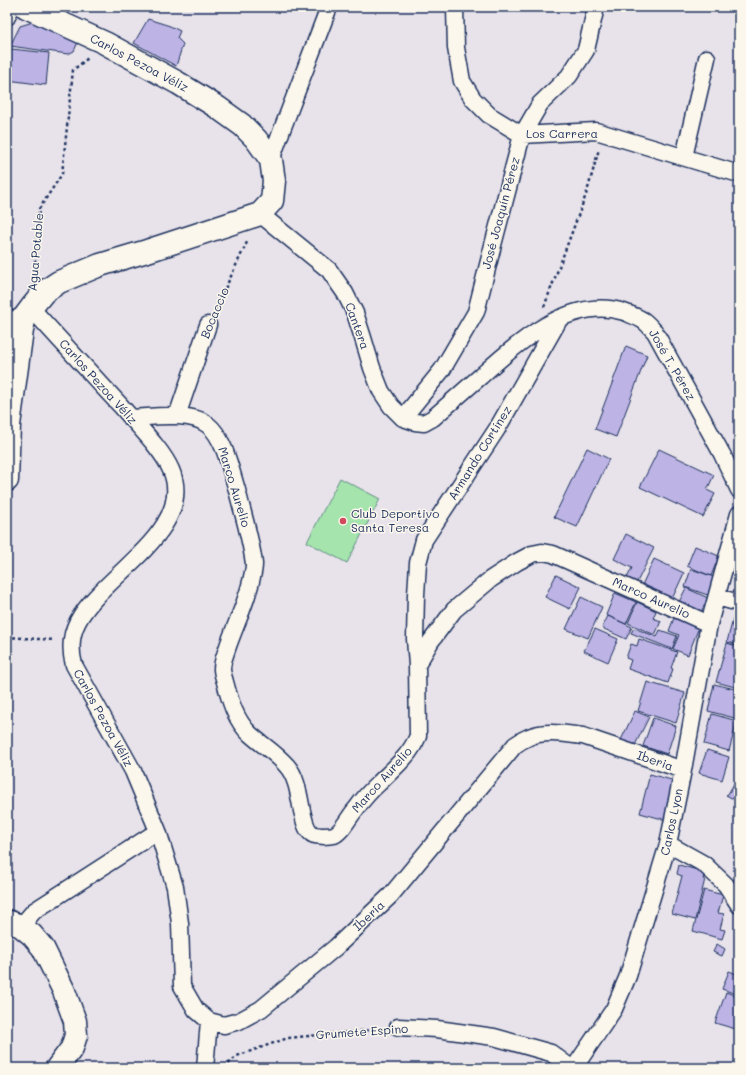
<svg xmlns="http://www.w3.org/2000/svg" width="746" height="1075" viewBox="0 0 746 1075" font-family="Mali,sans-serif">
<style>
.green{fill:#a5e4ac;stroke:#608a85}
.building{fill:#bdb4e5;stroke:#1b2f5e}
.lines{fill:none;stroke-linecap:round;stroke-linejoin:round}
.minor-casing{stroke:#1b2f5e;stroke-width:19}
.secondary-casing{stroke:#1b2f5e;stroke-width:25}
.path{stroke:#1b2f5e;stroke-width:2.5;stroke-dasharray:3 3;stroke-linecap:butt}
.minor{stroke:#fbf7ec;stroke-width:16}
.secondary{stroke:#fbf7ec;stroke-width:22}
.poi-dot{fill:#d1495b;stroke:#fbf7ec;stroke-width:1.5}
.labels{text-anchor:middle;stroke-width:3;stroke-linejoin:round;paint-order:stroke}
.street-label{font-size:12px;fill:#1b2f5e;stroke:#fbf7ec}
.poi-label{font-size:12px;fill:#1b2f5e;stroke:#fbf7ec;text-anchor:start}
</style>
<rect width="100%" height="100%" fill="#e8e3ea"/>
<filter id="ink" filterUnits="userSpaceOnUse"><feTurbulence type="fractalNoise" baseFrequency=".025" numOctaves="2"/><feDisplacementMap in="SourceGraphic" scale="8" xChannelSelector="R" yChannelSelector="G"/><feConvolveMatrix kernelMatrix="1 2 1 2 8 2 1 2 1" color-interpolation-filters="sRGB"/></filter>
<g filter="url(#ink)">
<path class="green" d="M340 478 380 499 347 563 307 542Z"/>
<path class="building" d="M148 19 170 26 180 31 177 38 183 44 176 66 134 43Z
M33 22 78 42 74 51 68 54 10 46 20 26Z
M11 49 49 53 46 85 7 80V72Z
M626 346 647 355 616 437 595 429Z
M587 448 609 459 577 527 554 517Z
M659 449 714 475 707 490 715 494 703 517 640 487Z
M626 534 654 548 637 582 627 578 632 568 614 559Z
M695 546 719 556 711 576 687 566Z
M654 559 684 573 672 599 642 585Z
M691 569 720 579 713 597 685 587Z
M556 575 581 587 570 609 545 597Z
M686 588 708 598 701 612 679 602Z
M615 593 636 602 626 624 606 615Z
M581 597 602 607 588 638 566 629Z
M637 602 656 611 653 618 661 621 655 635 628 623Z
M734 615 739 616V645L727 642Z
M608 616 632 627 626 639 602 628Z
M674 618 699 627 688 655 673 649 679 635 669 631Z
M634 628 657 637 660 630 677 636 672 649 631 633Z
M595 629 618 639 608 662 584 651Z
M639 639 677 652 671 668 673 669 668 683 628 669 631 660 626 658 631 644 637 646Z
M727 643 739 647V688L716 682Z
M647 682 685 693 676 723 638 711Z
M714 684 739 690V715L738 719 708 711Z
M635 711 649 717 634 747 621 740Z
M712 714 737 721 729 751 704 744Z
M653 718 676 726 667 754 643 746Z
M707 750 729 757 722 780 699 773Z
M650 774 675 781 666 820 640 813Z
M739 775V802L726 795 728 794Z
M679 865 705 872 703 879H705L695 920 672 914 682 876 677 874Z
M704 890 723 895 718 913 724 914 720 929 725 930 722 939 693 931Z
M717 944 725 949 722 956 713 952Z
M729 971 739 975V995L722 989Z
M726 992 739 997V1030L715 1023Z"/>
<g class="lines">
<g class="minor-casing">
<path id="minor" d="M455 7 456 48 462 81 473 99 489 115 522 135 596 131 739 174
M7 17 10 7
M684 157 707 58
M271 160 283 127 329 7
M260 214 329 270 345 293 355 313 363 338 372 368 381 391 391 406 403 418 415 422 424 423 433 418C449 404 465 390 481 376 517 343 571 295 624 312 631 315 638 317 644 321 648 324 651 328 655 332L722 454 739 490
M31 308C61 341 91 374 121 406 136 424 162 449 171 470 197 530 102 575 78 621 71 634 70 650 74 665L133 771 158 831 175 887 180 923 182 986 196 1010 209 1021 224 1025 239 1021 261 1009 336 947 391 895 515 745C519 742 524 739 529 737 544 730 566 734 583 736L683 770
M7 321 25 316
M177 416 208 325
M131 418C152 417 191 411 208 425 224 437 231 471 237 490 243 514 251 539 254 564 254 568 253 573 252 577 247 602 235 625 227 649 225 655 222 662 222 669 222 673 224 678 225 682 230 701 236 721 250 734 262 745 276 753 287 766 297 777 299 796 302 811 304 818 305 828 311 833 314 837 329 836 334 835 342 832 350 815 356 809 363 799 370 791 379 783 394 768 409 757 418 736L417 665 415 639 416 595 418 563 424 540 497 429 560 318
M403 418 442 370 476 312 493 245 522 135 540 104 569 76 586 50 596 7
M717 597 739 603
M417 665 431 641 454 610 491 579 517 562 532 554 542 552 553 554 709 624
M668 844 704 864 726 885 739 905
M21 926 34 911 158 831
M398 1027 437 1029 494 1037 551 1053 571 1068
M205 1068 209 1021
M574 1068 614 1009 628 976 668 844 683 770 709 624 739 514"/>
</g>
<g class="secondary-casing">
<path id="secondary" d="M7 480 9 425 22 330 25 316 31 308 44 292 59 282 100 265 147 251 260 214 272 201 274 181 271 160 256 139 242 125 217 107 178 83 105 43 26 7
M7 921 21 926 32 935 43 948 64 991 75 1021 76 1035 72 1048 57 1068"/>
</g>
<path class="path" d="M34 275 39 209 62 174 73 70 88 58
M544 307 587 192 599 149
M215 310 248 240
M7 637 54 640
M224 1068 237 1056 288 1038 381 1029"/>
<use href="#minor" class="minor"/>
<use href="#secondary" class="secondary"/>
</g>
</g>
<circle class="poi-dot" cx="343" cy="521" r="4"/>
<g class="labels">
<g class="street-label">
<text transform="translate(139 63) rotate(28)" y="4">Carlos Pezoa Véliz</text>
<text x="562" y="138">Los Carrera</text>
<text transform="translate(501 213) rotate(-75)" y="4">José Joaquín Pérez</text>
<text transform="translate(36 252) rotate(-85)" y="4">Agua Potable</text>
<text transform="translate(215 313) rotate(-67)" y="4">Bocaccio</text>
<text transform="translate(357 326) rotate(70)" y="4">Cantera</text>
<text transform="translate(672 365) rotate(60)" y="4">José T. Pérez</text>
<text transform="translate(98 382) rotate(48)" y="4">Carlos Pezoa Véliz</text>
<text transform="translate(480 453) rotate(-58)" y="4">Armando Cortínez</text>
<text transform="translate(234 487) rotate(73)" y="4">Marco Aurelio</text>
<text transform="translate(651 598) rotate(24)" y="4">Marco Aurelio</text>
<text transform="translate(103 718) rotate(61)" y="4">Carlos Pezoa Véliz</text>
<text transform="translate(655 761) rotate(19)" y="4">Iberia</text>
<text transform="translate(382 780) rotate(-48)" y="4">Marco Aurelio</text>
<text transform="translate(672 822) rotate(-78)" y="4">Carlos Lyon</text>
<text transform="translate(369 916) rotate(-43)" y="4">Iberia</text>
<text transform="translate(362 1032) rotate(-4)" y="4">Grumete Espino</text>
</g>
<g class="poi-label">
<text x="351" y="518">Club Deportivo<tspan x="351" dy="14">Santa Teresa</tspan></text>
</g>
</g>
<rect width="746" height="1075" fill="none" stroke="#fbf7ec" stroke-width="24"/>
<rect x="12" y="12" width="722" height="1051" fill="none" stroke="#1b2f5e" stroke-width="1.5" filter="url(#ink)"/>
</svg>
